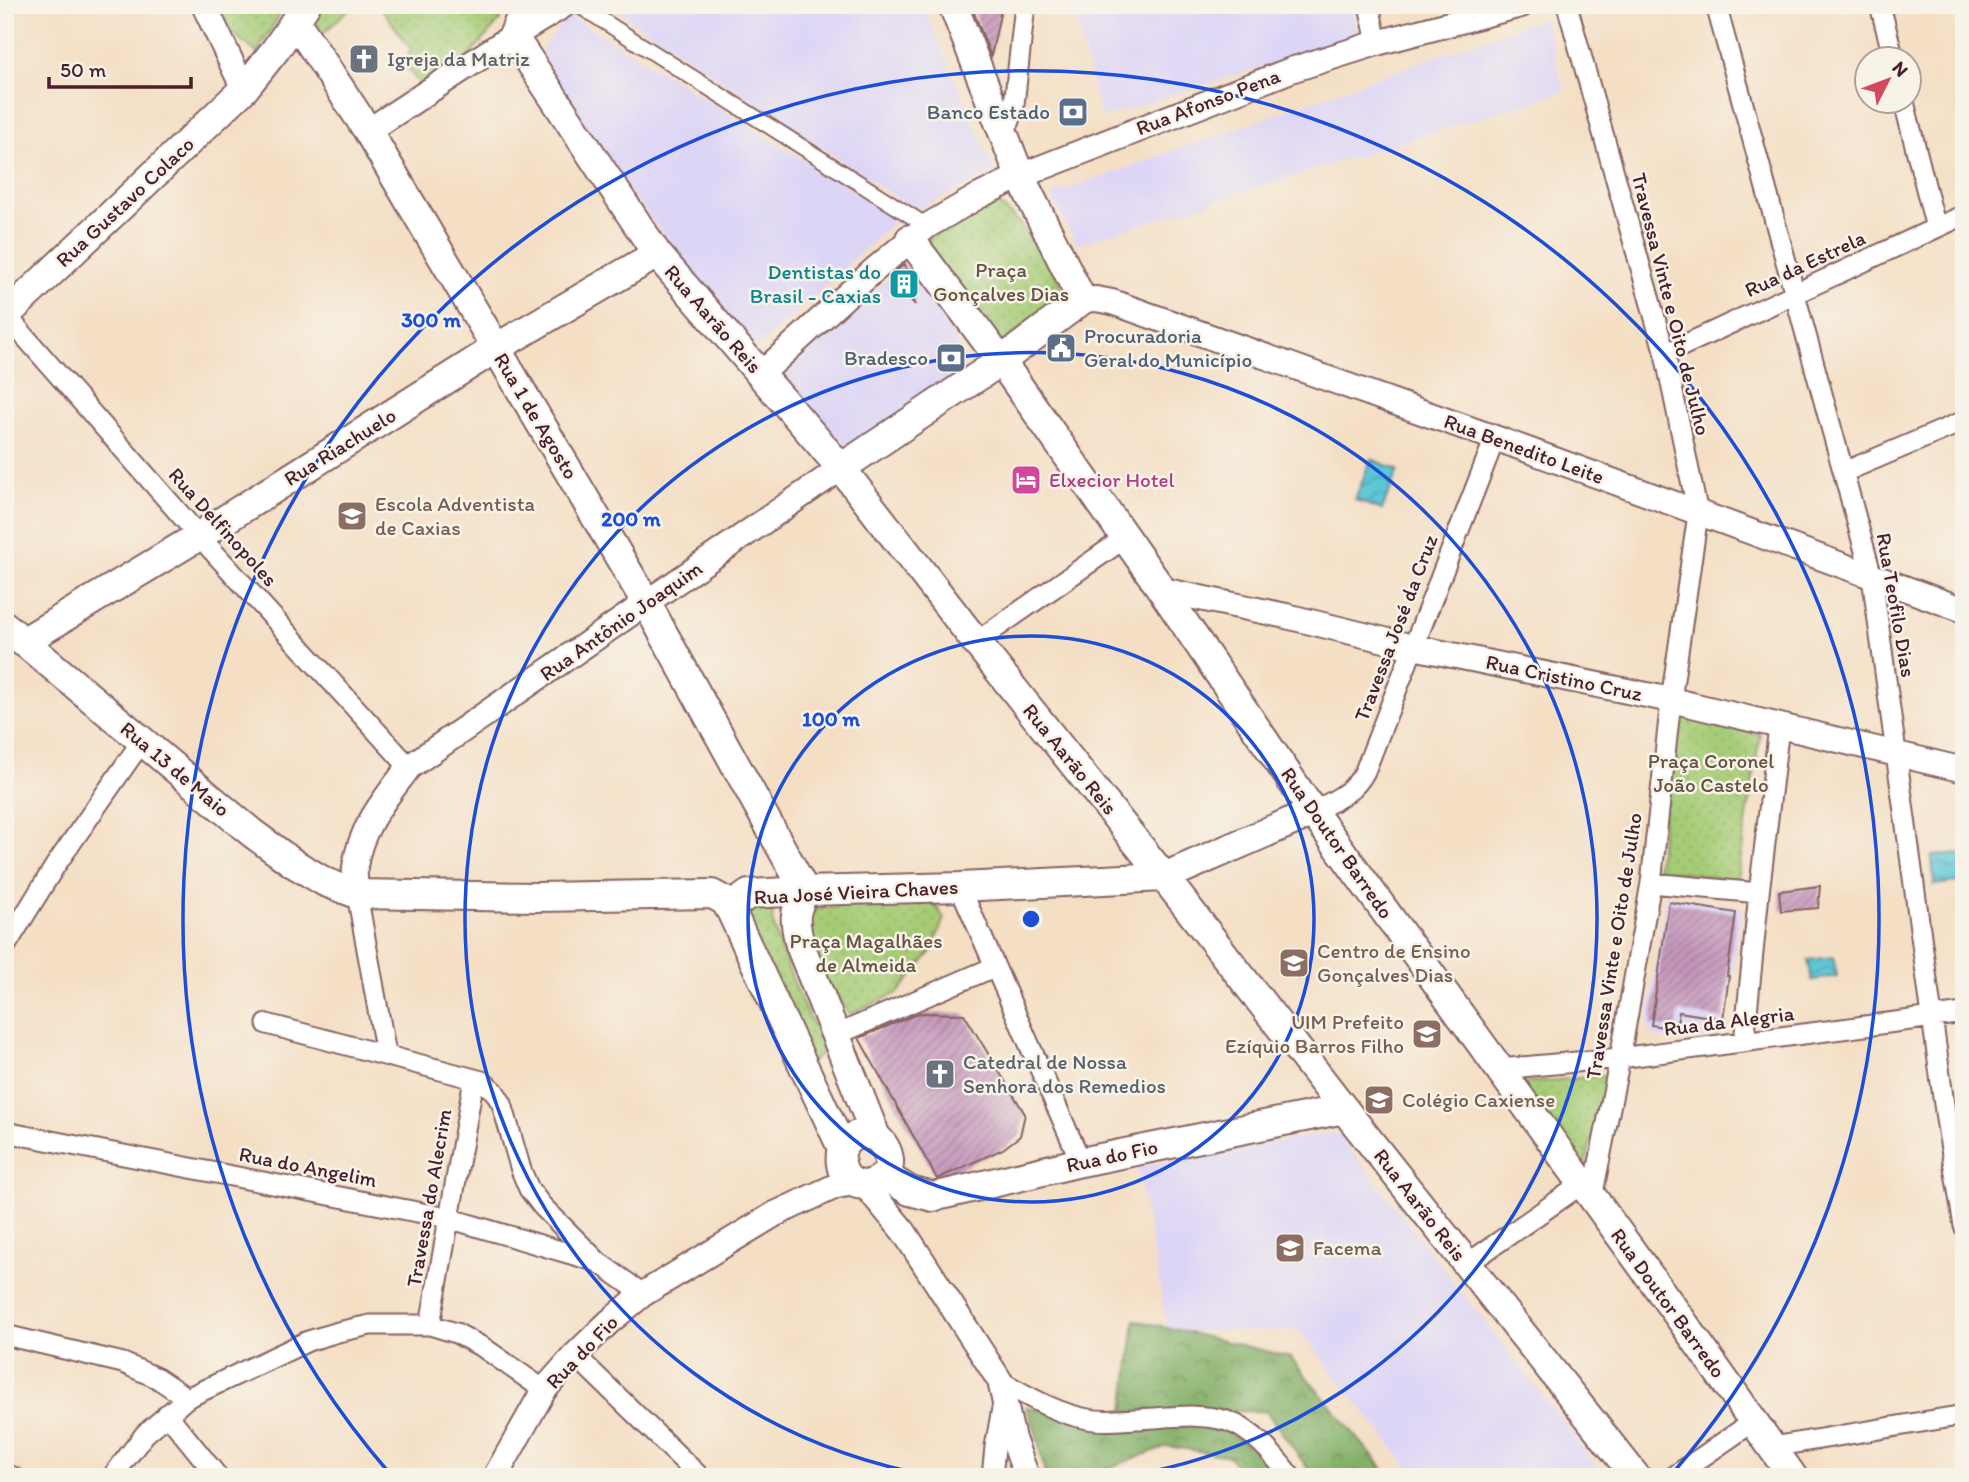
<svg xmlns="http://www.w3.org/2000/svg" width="1969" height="1482" viewBox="0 0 1969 1482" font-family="Itim,sans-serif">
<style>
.built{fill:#ddd5f6}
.forest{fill:url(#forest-crowns);stroke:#676849;stroke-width:2}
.park{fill:url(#park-dots);stroke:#787650;stroke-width:2}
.water{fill:url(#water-waves);stroke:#537280;stroke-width:2}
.building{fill:url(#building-hatch)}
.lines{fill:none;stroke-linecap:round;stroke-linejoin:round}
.pedestrian-casing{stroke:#866261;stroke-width:18}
.minor-casing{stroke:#866261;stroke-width:23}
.tertiary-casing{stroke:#866261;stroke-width:28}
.secondary-casing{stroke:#866261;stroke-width:32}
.pedestrian{stroke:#fff;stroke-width:14}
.minor{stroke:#fff;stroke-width:19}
.tertiary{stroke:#fff;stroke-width:24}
.secondary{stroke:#fff;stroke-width:28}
.ring{fill:none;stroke:#1d4ed8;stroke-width:3.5}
.labels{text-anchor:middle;stroke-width:5;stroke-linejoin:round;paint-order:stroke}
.worship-label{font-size:21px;fill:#5b616d;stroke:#f7f3e8;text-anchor:start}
.street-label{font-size:21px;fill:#4a1f2b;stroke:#f7f3e8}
.service-label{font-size:21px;fill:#4e5e75;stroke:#f7f3e8;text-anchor:end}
.park-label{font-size:21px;fill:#665342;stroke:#f7f3e8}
.culture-label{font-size:21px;fill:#0d838f;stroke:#f7f3e8;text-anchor:end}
.hotel-label{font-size:21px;fill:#b23c85;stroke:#f7f3e8;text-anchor:start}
.education-label{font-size:21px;fill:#785e54;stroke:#f7f3e8;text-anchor:start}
.centre{fill:#1d4ed8;stroke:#f7f3e8;stroke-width:3.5}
.ring-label{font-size:21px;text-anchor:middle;font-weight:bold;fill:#1d4ed8;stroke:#f7f3e8;stroke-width:5;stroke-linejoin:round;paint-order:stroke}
</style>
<defs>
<pattern id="forest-crowns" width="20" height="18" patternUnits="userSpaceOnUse" patternTransform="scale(1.75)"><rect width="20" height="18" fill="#84b067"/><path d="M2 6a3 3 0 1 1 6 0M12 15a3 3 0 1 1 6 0" fill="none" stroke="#6e8f55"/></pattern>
<pattern id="park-dots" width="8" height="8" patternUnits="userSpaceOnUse" patternTransform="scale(1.75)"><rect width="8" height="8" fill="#a6cc76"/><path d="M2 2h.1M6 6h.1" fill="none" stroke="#90af66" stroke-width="1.8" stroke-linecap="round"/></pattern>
<pattern id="water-waves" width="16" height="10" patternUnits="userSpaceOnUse" patternTransform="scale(1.75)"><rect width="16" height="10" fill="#5cc6d6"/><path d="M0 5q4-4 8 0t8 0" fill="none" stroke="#4ea0ae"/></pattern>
<pattern id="building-hatch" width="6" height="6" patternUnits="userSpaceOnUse" patternTransform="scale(1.75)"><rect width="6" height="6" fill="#c597bc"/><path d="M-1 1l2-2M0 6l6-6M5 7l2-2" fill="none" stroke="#a27b99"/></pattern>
</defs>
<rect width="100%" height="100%" fill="#f7f3e8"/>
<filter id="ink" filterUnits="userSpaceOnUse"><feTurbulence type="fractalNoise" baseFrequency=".0143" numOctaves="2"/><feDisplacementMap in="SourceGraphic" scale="14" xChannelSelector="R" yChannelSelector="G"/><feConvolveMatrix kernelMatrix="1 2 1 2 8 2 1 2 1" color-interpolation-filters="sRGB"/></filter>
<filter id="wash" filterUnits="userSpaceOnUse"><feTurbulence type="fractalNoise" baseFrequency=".00686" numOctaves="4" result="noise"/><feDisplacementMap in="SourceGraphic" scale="28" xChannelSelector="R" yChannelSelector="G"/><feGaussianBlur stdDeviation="1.57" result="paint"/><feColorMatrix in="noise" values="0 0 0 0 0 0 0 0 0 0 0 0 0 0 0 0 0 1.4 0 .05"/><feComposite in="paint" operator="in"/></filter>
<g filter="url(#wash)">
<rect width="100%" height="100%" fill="#f4dfc5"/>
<path class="built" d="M609 5H923L995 172 915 210Z
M1073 5H1352L1358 36 1101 118Z
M569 15 898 218 754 351 597 150 540 51Z
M1544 18 1564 91 1077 244 1051 195Z
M919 258 971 376 837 475 754 374Z
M1666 895 1742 907 1723 1033 1717 1037 1681 1042 1658 1038 1651 1034 1647 1025Z
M1337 1132 1604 1475 1602 1477H1416L1299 1330 1168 1332 1137 1166Z"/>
<path class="forest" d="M1135 1320 1290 1357 1390 1477H1314L1266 1411 1124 1412Z
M1026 1407 1129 1422 1217 1425 1266 1458 1281 1477H1246L1229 1456 1167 1446 1106 1469 1109 1477H1046L1034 1425Z"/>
<path class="park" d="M214 5H285L257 53 228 29Z
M312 5H353L316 40 309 10Z
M379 5H504L500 20 465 61 423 88 404 64 411 49Z
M992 201C1019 213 1044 259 1061 283L1059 294 1049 307 995 347 925 241Z
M1676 712 1760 735 1737 881 1657 869Z
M775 899 772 920 781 950 803 1005 826 1050 809 1064 736 909Z
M931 899 944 918 931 952 898 993 850 1014 819 971 805 911 877 901Z
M1610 1075 1584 1168 1515 1084Z"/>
<path class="water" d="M1371 459 1398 470 1382 510 1355 500Z
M1963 854 1964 881 1934 885 1932 856Z
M1833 957 1837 976 1812 980 1808 960Z"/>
<g id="blocks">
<path class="building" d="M971 5H1002L991 56Z
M905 264 915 305 891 275Z
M1820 886 1818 908 1781 911 1779 891Z
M1669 902 1736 913 1727 976H1729L1723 1019 1679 1012 1676 1029 1651 1025Z
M919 1013 964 1014 1025 1114 1020 1136 1003 1149 937 1179 859 1038Z"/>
</g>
</g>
<g filter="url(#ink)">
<use href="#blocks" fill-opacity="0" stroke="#866261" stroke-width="2"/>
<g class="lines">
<g class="pedestrian-casing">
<path id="pedestrian" d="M578 5 927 226"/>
</g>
<g class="minor-casing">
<path id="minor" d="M1369 5 1377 43
M1567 5 1665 354 1698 514 1671 700 1651 883 1620 1058 1592 1198
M1716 5 1872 577 1946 1119 1964 1226
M1880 5 1894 60
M1904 102 1936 228
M1000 127 1010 121 1014 105 1025 5
M6 315 199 536 409 767
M1665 354 1964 215
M1844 472 1964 421
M976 642 1125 538
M1313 812C1334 800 1354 793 1365 771L1495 438
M1651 883 1759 893
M960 887 1081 1162
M357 894 386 1054
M5 947 55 866 142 741
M267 1024 482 1081 494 1091 502 1104 521 1170 529 1189 542 1206 598 1262 643 1294
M836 1035 994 967
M1744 1042 1759 893 1779 727
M1500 1069 1620 1058 1964 1013
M5 1132 448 1218 598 1262
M1467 1264 1582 1184
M430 1325 474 1079
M5 1335 123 1363 157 1378 187 1398
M575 1355 700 1477
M1000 1381C1028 1396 1057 1414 1088 1419 1105 1422 1120 1420 1136 1419 1165 1418 1200 1412 1227 1421 1253 1429 1275 1457 1291 1477
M167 1414 218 1477
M1772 1447 1964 1415
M5 1474 13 1477
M112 1477 145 1434 187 1398 308 1341 338 1332 370 1325H430L456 1333 484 1348 544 1390
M992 1477 995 1447 1003 1403
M1673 1477 1754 1421"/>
</g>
<g class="tertiary-casing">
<path id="tertiary" d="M204 5 244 89
M368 131 513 36 564 5
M1082 300 1096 299 1112 302 1495 438 1964 610
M761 374 873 271 927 226 977 197 1020 176 1291 70 1377 43 1521 5
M1162 590 1286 616 1413 647 1671 700 1964 770
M357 894C356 886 354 876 355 867 360 827 386 798 409 767L841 468
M865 1185 904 1232 1000 1381 1013 1439 1027 1477
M495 1477 544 1390 575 1355 609 1322 643 1294 775 1214 836 1186 856 1183"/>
</g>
<g class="secondary-casing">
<path id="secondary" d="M526 5 513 36 657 254 841 468 976 642 1164 877 1344 1109 1636 1477
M296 22 368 131 647 604 805 891C793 913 794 921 800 945L876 1137C891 1149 896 1173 875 1182 832 1200 826 1120 876 1137
M910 239 1001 361 1162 590 1313 812 1680 1318 1793 1477
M5 316 244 89 276 49 306 5
M841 468 1001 361 1082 300 1020 176 953 5
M5 626 252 833 293 863 325 882 357 894 537 897 712 894 725 901 731 911 842 1148
M23 642 199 536 496 348 657 254
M731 911 735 904 749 894 805 891 960 887 1164 877 1313 812
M884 1175 910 1191 933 1197 1081 1162 1344 1109"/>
</g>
<use href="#pedestrian" class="pedestrian"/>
<use href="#minor" class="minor"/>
<use href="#tertiary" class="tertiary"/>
<use href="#secondary" class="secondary"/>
</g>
</g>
<g class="ring">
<circle cx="1031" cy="919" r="283"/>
<path d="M933 1476A566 566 0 1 1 1129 1476"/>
<path d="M391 1475A848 848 0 1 1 1671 1475"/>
</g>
<defs>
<g id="church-square" transform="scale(1.575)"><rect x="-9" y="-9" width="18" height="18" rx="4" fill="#6b7280" stroke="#f7f3e8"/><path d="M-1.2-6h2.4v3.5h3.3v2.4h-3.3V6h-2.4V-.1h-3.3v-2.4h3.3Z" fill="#fff"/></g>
<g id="bank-square" transform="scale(1.575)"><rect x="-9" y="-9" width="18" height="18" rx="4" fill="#5c6f8a" stroke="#f7f3e8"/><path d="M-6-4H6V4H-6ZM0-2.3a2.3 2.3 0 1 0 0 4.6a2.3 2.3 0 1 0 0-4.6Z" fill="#fff"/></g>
<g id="building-square" transform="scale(1.575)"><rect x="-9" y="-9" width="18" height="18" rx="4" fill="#0f9aa8" stroke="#f7f3e8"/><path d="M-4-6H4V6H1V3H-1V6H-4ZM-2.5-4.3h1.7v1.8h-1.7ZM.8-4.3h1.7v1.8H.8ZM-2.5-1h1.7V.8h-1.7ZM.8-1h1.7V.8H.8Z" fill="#fff"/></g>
<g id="civic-square" transform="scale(1.575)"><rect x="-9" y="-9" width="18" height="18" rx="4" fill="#5c6f8a" stroke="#f7f3e8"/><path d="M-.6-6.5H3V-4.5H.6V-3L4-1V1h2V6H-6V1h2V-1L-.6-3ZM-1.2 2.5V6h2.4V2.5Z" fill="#fff"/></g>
<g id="hotel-square" transform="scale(1.575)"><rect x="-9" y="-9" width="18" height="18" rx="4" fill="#d1479c" stroke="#f7f3e8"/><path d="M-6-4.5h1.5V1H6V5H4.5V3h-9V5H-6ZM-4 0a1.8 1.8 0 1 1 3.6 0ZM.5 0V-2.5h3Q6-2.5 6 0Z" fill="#fff"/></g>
<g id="school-square" transform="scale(1.575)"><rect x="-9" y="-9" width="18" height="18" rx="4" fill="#8d6e63" stroke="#f7f3e8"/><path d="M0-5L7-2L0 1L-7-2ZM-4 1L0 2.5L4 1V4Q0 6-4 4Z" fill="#fff"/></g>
<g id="university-square" transform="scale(1.575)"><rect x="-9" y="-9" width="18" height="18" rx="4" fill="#8d6e63" stroke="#f7f3e8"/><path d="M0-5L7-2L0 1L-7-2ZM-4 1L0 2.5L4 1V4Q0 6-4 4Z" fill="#fff"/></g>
</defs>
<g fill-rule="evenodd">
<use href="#church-square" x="364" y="59"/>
<use href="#bank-square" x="1073" y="112"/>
<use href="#building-square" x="904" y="284"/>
<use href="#civic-square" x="1061" y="348"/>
<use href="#bank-square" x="951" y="358"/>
<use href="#hotel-square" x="1026" y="480"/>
<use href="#school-square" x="352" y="516"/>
<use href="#school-square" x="1294" y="963"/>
<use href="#school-square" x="1427" y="1034"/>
<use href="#church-square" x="940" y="1074"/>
<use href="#school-square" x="1379" y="1100"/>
<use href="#university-square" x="1290" y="1248"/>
</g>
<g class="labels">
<g class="worship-label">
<text x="387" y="66">Igreja da Matriz</text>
<text x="963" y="1069">Catedral de Nossa<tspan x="963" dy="24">Senhora dos Remedios</tspan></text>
</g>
<g class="street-label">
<text transform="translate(1208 102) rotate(-21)" y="7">Rua Afonso Pena</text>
<text transform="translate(125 202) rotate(-43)" y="7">Rua Gustavo Colaco</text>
<text transform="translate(1805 264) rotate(-25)" y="7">Rua da Estrela</text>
<text transform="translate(1671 304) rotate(76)" y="7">Travessa Vinte e Oito de Julho</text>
<text transform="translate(713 319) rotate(49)" y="7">Rua Aarão Reis</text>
<text transform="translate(536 416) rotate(59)" y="7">Rua 1 de Agosto</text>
<text transform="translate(340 447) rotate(-32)" y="7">Rua Riachuelo</text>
<text transform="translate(1524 449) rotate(20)" y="7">Rua Benedito Leite</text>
<text transform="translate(223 527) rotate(48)" y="7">Rua Delfinopoles</text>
<text transform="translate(1896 605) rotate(80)" y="7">Rua Teofilo Dias</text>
<text transform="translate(621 621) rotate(-35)" y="7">Rua Antônio Joaquim</text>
<text transform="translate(1396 628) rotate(-69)" y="7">Travessa José da Cruz</text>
<text transform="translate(1564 678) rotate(12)" y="7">Rua Cristino Cruz</text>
<text transform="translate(1070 759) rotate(51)" y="7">Rua Aarão Reis</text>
<text transform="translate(175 769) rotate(40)" y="7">Rua 13 de Maio</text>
<text transform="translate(1337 843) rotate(55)" y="7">Rua Doutor Barredo</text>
<text transform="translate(856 892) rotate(-3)" y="7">Rua José Vieira Chaves</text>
<text transform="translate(1614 946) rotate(-81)" y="7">Travessa Vinte e Oito de Julho</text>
<text transform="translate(1729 1021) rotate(-7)" y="7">Rua da Alegria</text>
<text transform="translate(1112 1156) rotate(-12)" y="7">Rua do Fio</text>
<text transform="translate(308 1167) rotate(11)" y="7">Rua do Angelim</text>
<text transform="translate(429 1198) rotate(-80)" y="7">Travessa do Alecrim</text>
<text transform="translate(1420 1205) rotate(52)" y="7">Rua Aarão Reis</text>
<text transform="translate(1668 1303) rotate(54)" y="7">Rua Doutor Barredo</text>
<text transform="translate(582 1352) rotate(-46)" y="7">Rua do Fio</text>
</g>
<g class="service-label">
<text x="1050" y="119">Banco Estado</text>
<text x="1084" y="343" text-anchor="start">Procuradoria<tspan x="1084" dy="24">Geral do Município</tspan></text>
<text x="928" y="365">Bradesco</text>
</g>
<g class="park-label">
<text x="1001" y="277">Praça<tspan x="1001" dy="24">Gonçalves Dias</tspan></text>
<text x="1711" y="768">Praça Coronel<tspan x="1711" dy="24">João Castelo</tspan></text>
<text x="866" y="948">Praça Magalhães<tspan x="866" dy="24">de Almeida</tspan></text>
</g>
<g class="culture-label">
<text x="881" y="279">Dentistas do<tspan x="881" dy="24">Brasil - Caxias</tspan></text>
</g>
<g class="hotel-label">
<text x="1049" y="487">Elxecior Hotel</text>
</g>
<g class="education-label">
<text x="375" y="511">Escola Adventista<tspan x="375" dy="24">de Caxias</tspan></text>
<text x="1317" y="958">Centro de Ensino<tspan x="1317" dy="24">Gonçalves Dias</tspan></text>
<text x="1404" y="1029" text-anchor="end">UIM Prefeito<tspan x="1404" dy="24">Ezíquio Barros Filho</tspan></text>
<text x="1402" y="1107">Colégio Caxiense</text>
<text x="1313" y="1255">Facema</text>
</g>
</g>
<circle cx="1031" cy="919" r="10" class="centre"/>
<g class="ring-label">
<text x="431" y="327">300 m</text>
<text x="631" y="526">200 m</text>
<text x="831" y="726">100 m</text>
</g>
<rect width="1969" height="1482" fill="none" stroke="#f7f3e8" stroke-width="28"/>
<g transform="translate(1888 80) rotate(48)"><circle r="33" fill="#f7f3e8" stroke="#b29e9c" stroke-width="2"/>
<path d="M0-5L12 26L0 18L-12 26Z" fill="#d1495b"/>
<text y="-10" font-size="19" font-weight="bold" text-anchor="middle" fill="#4a1f2b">N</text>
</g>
<path d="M49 77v10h142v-10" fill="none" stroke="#4a1f2b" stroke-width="3.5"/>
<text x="60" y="77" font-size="21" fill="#4a1f2b" stroke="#f7f3e8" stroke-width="5" paint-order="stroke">50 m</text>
</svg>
